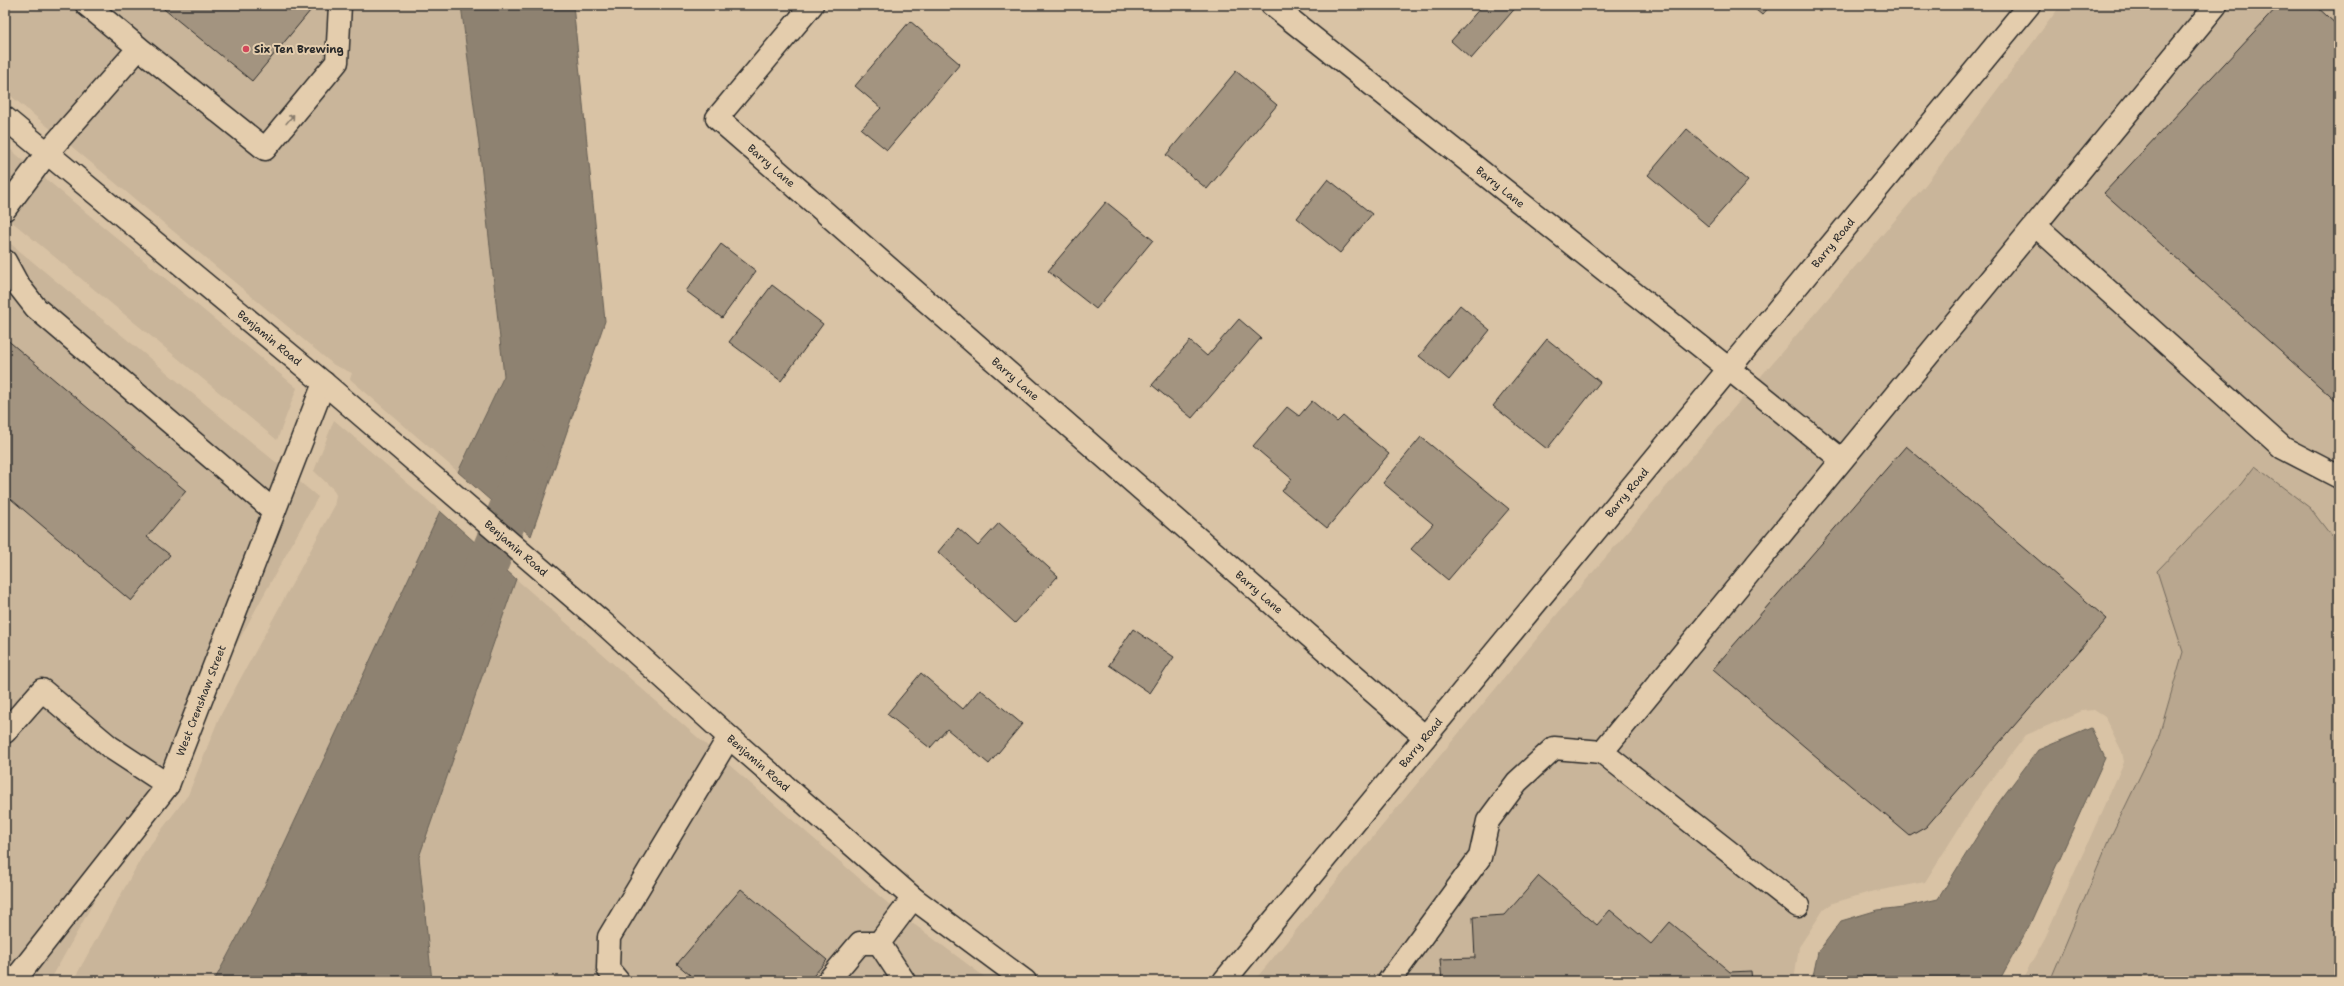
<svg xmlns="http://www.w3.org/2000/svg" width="2344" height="986" viewBox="0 0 2344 986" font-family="'Shantell Sans',sans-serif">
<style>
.built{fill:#c9b59a}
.green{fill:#b9a78f;stroke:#72695d}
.water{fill:#8e8271;stroke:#665f55}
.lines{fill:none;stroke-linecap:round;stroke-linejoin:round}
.canal{stroke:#8e8271;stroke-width:42}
.building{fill:#a39480;stroke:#2b2b2b}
.lane-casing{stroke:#2b2b2b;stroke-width:25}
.street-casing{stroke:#2b2b2b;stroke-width:25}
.secondary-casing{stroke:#2b2b2b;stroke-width:25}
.lane{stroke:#e4cdad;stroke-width:22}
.street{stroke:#e4cdad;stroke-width:22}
.secondary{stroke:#e4cdad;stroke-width:22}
.oneway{stroke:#887c6c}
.poi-dot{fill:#d1495b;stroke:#e4cdad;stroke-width:1.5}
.labels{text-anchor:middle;stroke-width:4;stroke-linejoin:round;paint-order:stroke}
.poi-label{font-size:11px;font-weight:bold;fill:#2b2b2b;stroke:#e4cdad;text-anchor:start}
.street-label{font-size:11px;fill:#2b2b2b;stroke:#e4cdad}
</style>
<rect width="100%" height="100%" fill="#d9c3a5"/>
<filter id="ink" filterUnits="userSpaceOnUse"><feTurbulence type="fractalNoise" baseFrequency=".025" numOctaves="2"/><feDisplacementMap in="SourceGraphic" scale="8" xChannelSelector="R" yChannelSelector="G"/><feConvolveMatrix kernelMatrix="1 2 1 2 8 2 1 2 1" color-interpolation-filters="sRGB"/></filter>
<g filter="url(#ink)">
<path class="built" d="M5 5H461L479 145 504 376 458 472 350 379 352 373 334 365 5 91Z
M2061 5H2339V546L2310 508 2255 466 2241 484 2158 571 2183 652 2158 739 2110 838 2050 981H2021L2046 936 2124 762 2122 752 2105 717 2094 710 2082 711 2026 735 1980 795 1925 882 1870 892 1833 903 1824 909 1799 947 1794 981H1254L1563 607 1926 184Z
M5 145 297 388 277 440 5 216Z
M5 239 318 497 50 981H5Z
M334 420 440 511 428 536 264 887 214 981H73L144 853 188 795 219 718 334 507 336 495 333 489 314 471Z
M516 579 899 913 990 981H432L419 857Z"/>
<path class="green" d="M2255 466 2310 508 2339 546V981H2050L2110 838 2158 739 2183 652 2157 571 2241 484Z"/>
<path class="water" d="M461 5H573L605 321 531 536 458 472 504 376 479 145Z
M440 511 516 579 419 857 432 981H214L264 887Z
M2091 728 2105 758 2029 926 1999 981H1812L1818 952 1841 921 1878 910 1903 907 1938 899 1996 806 2038 750Z"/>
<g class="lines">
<path class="canal" d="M469 609 523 477 527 460"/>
</g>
<path class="building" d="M159 5H315L252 81Z
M1483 5H1518L1471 59 1451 41Z
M1750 5H1771L1762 15Z
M2279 5H2315L2339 27V404L2104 193Z
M910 21 960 64 887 150 861 129 881 108 855 86Z
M1236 71 1277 105 1207 189 1166 155Z
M1687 129 1748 181 1708 226 1648 175Z
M1328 179 1372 214 1340 253 1297 218Z
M1106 202 1153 240 1096 309 1048 271Z
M721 244 756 271 722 318 686 291Z
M772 285 823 324 781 381 729 342Z
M1460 305 1490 330 1449 380 1419 356Z
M1239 319 1261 338 1192 418 1152 385 1190 341 1207 356Z
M5 338 186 491 147 537 170 555 131 601 5 494Z
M1547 339 1600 382 1547 449 1493 406Z
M1312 401 1337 422 1343 416 1389 454 1327 528 1282 491 1292 479 1253 446 1287 407 1299 416Z
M1421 437 1509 509 1448 580 1411 549 1433 524 1383 483Z
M1906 446 2107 619 1926 827 1910 836 1713 669Z
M999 523 1058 576 1015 623 938 552 958 528 978 546Z
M1133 629 1174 657 1150 693 1109 665Z
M921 673 963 709 980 689 1022 724 989 764 947 729 930 748 887 714Z
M1539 876 1597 925 1610 910 1651 944 1670 922 1730 972 1751 971 1752 981H1442L1440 959 1475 958 1473 917 1505 915Z
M741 889 827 960 809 981H697L677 964Z"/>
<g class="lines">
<g class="lane-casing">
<path id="lane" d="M87 5 139 48
M5 209 47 153 139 48 265 149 337 62 340 5
M2035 225 2283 448 2339 477
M5 261 18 285 36 308 274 511
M1729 369 1842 460
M5 732 42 690 110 747 168 785
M1602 752 1798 906
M618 981 608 969 609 937 729 737
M828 981 860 943H879
M904 981 879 943 913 898
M1389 981 1480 857 1488 821 1517 782 1554 748 1602 752 2216 5"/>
</g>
<g class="street-casing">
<g id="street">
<path id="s1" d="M812 5 717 118 1425 737"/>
<path id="s2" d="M1272 5 1729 369"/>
<path id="s3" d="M14 981 168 785 324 383"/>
</g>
</g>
<g class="secondary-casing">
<g id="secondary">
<path id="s4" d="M5 118 324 383 601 621 729 737 913 898 1025 981"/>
<path id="s5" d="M1224 981 2029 5"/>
</g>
</g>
<use href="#lane" class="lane"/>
<use href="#street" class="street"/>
<use href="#secondary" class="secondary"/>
</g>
<defs><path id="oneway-shaft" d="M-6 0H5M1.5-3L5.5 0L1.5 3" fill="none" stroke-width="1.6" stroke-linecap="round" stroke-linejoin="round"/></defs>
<use class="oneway" href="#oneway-shaft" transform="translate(290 119) rotate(-50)"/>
</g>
<circle class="poi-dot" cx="246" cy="49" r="4"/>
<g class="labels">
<g class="poi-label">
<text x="254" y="53">Six Ten Brewing</text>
</g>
<g class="street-label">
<text dy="4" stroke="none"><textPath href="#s1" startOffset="220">Barry Lane</textPath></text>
<text dy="4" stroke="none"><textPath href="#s2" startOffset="292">Barry Lane</textPath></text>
<text dy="4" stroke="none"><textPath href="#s5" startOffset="957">Barry Road</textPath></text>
<text dy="4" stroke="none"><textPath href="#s4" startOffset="344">Benjamin Road</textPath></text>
<text dy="4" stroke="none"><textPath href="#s1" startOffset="544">Barry Lane</textPath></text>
<text dy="4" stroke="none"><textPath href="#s5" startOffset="633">Barry Road</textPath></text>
<text dy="4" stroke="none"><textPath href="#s4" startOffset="668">Benjamin Road</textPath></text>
<text dy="4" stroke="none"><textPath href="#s1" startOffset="868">Barry Lane</textPath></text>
<text dy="4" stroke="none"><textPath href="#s3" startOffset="340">West Crenshaw Street</textPath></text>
<text dy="4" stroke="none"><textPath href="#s5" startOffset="309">Barry Road</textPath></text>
<text dy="4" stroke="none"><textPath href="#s4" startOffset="992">Benjamin Road</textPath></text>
</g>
</g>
<rect width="2344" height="986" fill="none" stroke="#e4cdad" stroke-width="20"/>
<rect x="10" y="10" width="2324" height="966" fill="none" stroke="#2b2b2b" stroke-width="1.5" filter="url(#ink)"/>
</svg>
